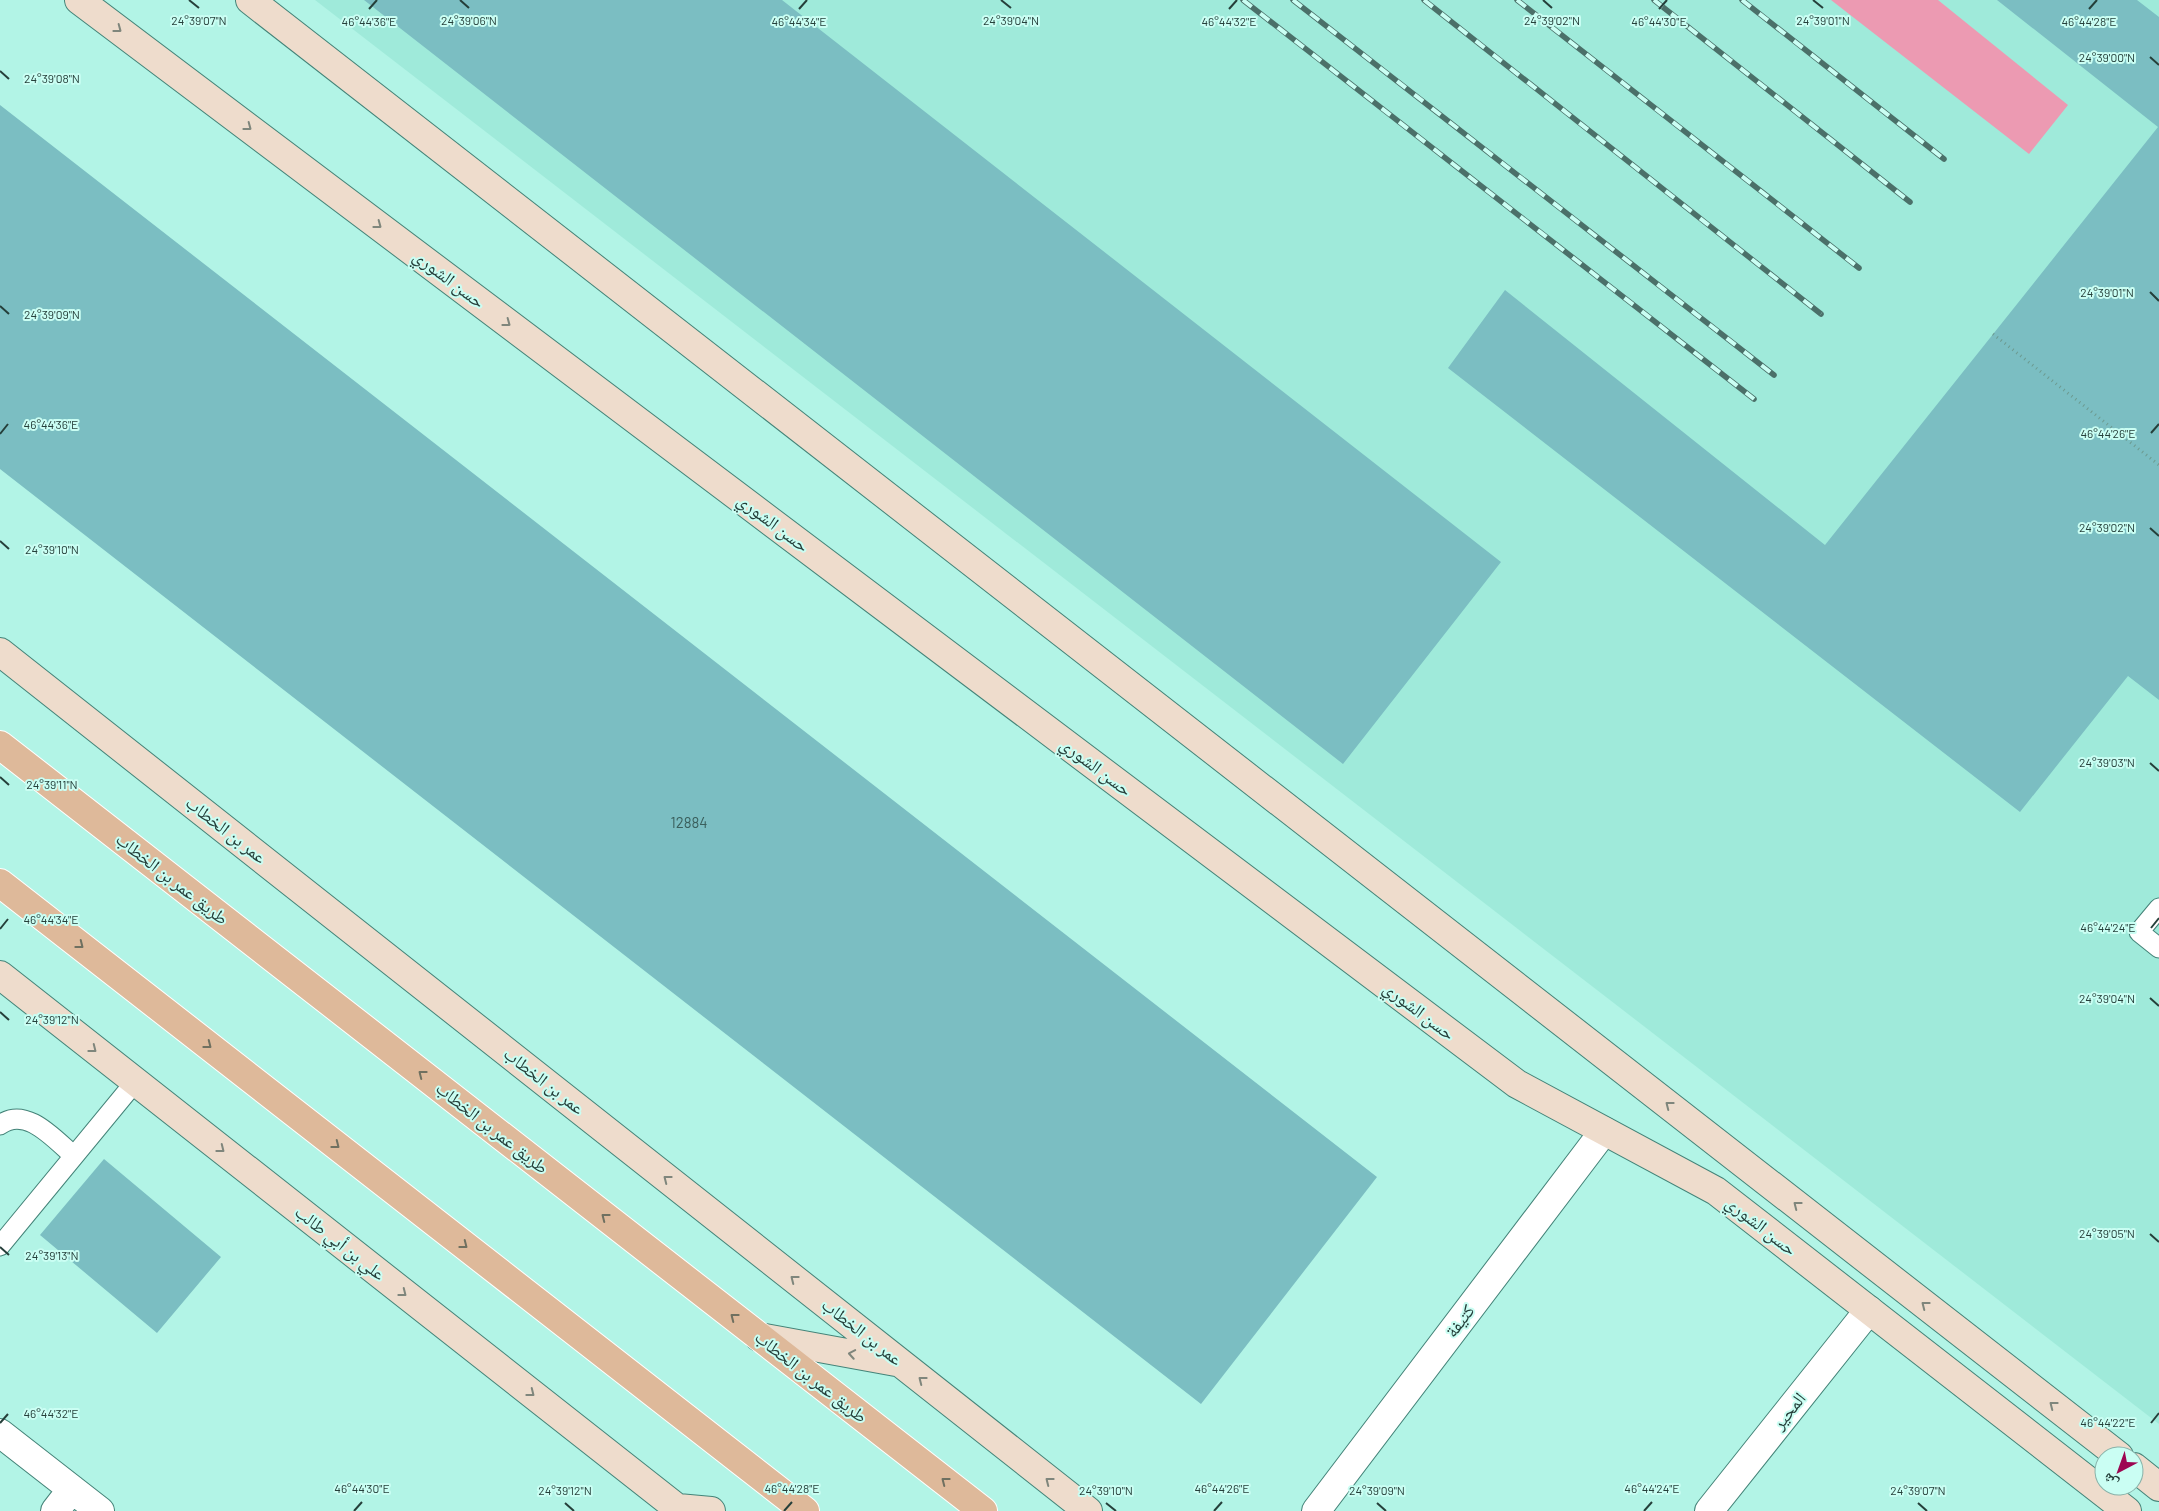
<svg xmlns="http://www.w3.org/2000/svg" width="2159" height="1511" viewBox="0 0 2159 1511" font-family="Barlow,'Noto Naskh Arabic',sans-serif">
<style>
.built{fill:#9feada}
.green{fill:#ec9ab2}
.building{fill:#7bbec2}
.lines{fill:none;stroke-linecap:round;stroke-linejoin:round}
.lane-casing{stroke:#448378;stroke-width:21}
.street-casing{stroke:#448378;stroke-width:30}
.secondary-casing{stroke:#448378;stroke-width:30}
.primary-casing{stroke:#fff;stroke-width:30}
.path{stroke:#6c9a90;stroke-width:3;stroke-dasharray:1 4;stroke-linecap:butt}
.lane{stroke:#fff;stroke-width:19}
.street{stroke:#fff;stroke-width:28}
.secondary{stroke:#eedccc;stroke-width:28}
.primary{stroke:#deb99a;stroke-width:28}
.rail-casing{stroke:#4b7069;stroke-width:5.5}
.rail{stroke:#cafef3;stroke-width:4;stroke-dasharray:11;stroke-linecap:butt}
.oneway{stroke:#7f867c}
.oneway2{stroke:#6f7060}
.ticks{fill:none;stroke:#253f3a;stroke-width:2}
.labels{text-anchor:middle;stroke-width:4;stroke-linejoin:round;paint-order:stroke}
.number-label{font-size:15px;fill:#3a5f5c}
.street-label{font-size:18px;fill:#253f3a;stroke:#cafef3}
.ticks-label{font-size:12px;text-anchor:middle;fill:#253f3a;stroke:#cafef3;stroke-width:4;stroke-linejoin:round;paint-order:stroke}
</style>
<rect width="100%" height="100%" fill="#b2f4e6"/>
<path class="built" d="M315 0H2159V1424Z"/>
<path class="green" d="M1831 0H1938L2068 105 2029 154Z"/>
<path class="building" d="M364 0H782L1501 562 1343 764Z
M1997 0H2137L2159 17V700L2128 676 2020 812 1448 368 1505 290 1825 545 2158 127Z
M0 105 1377 1177 1201 1404 0 469Z
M104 1159 221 1257 157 1333 40 1235Z"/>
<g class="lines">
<g class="lane-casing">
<path id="lane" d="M2159 908 2139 932 2159 948
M0 1125C26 1105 55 1140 74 1156
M0 1246 135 1082"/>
</g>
<g class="street-casing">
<path id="street" d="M0 1433 100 1511
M55 1511 72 1489
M1316 1511 1604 1131
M1709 1511 1869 1310"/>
</g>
<g class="secondary-casing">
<path id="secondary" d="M79 0 1517 1084 1716 1191 2127 1511
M250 0 2119 1456
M0 652 1088 1511
M0 975 681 1511
M759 1337 896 1362
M2134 1467 2159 1487
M678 1508 711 1511"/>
</g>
<g class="primary-casing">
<path id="primary" d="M0 745 983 1511
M0 883 805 1511"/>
</g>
<path class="path" d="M1993 334 2159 465"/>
<use href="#lane" class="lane"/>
<use href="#street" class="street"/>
<use href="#secondary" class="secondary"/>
<use href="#primary" class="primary"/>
<g class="rail-casing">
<path id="rail" d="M1243 0 1754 399
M1293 0 1774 375
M1424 0 1821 314
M1517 0 1859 268
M1654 0 1910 202
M1742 0 1944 159"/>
</g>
<use href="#rail" class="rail"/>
</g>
<defs><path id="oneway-chevron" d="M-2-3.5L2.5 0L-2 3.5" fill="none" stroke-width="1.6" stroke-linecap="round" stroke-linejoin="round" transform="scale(1.25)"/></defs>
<g class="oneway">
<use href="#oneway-chevron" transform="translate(118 29) rotate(37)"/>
<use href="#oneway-chevron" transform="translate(248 127) rotate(37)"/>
<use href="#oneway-chevron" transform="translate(378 225) rotate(37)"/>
<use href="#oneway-chevron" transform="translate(507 323) rotate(37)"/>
<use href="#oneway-chevron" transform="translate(93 1049) rotate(38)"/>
<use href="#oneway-chevron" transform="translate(1669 1105) rotate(-142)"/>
<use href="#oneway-chevron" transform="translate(221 1149) rotate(38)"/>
<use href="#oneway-chevron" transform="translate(667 1179) rotate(-142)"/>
<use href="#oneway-chevron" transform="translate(1797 1205) rotate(-142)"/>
<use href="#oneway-chevron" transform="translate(794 1279) rotate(-142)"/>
<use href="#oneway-chevron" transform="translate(403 1293) rotate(38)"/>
<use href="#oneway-chevron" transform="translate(1925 1305) rotate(-142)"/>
<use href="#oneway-chevron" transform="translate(852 1354) rotate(-170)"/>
<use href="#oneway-chevron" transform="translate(922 1380) rotate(-142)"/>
<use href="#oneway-chevron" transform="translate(531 1393) rotate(38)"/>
<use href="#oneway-chevron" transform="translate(2053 1405) rotate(-142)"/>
<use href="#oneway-chevron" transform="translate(1049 1481) rotate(-142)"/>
</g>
<g class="oneway2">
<use href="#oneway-chevron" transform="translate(80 945) rotate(38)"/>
<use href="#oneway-chevron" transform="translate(208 1045) rotate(38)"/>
<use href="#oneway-chevron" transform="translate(422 1074) rotate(-142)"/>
<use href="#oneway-chevron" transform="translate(336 1145) rotate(38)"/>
<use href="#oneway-chevron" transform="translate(605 1217) rotate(-142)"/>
<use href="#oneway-chevron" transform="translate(464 1245) rotate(38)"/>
<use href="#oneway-chevron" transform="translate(734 1317) rotate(-142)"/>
<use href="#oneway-chevron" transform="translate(945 1481) rotate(-142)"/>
</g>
<path class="ticks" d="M189 0 199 8M460 0 469 8M1001 0 1011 8M1543 0 1552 8M1813 0 1823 8M369 9 377 0M799 9 807 0M1229 9 1237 0M1659 9 1667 0M2089 9 2097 0M2150 57 2159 65M0 71 9 79M2150 292 2159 301M0 306 9 314M2151 433 2159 424M0 434 8 424M2150 528 2159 536M0 541 9 549M2150 763 2159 771M0 777 9 785M2151 928 2159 918M0 929 8 919M2150 998 2159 1006M0 1012 9 1020M2150 1234 2159 1242M0 1247 9 1255M0 1423 8 1414M2151 1423 2159 1413M565 1503 574 1511M1106 1503 1116 1511M1377 1503 1386 1511M1918 1503 1927 1511M354 1511 362 1502M784 1511 792 1502M1214 1511 1222 1502M1644 1511 1652 1502"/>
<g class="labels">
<g class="number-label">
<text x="689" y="828">12884</text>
</g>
<g class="street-label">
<text transform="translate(449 279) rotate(37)" y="6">حسن الشوري</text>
<text transform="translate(773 523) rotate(37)" y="6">حسن الشوري</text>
<text transform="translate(1096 767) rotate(37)" y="6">حسن الشوري</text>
<text transform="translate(226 830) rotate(38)" y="6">عمر بن الخطاب</text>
<text transform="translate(172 879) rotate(38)" y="6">طريق عمر بن الخطاب</text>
<text transform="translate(1419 1011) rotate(37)" y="6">حسن الشوري</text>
<text transform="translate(544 1081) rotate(38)" y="6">عمر بن الخطاب</text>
<text transform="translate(492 1128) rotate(38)" y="6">طريق عمر بن الخطاب</text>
<text transform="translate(1761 1226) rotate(38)" y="6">حسن الشوري</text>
<text transform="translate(340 1243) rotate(38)" y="6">علي بن أبي طالب</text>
<text transform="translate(1460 1321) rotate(-53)" y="6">كتيفة</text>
<text transform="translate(862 1332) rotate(38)" y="6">عمر بن الخطاب</text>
<text transform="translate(811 1377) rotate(38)" y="6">طريق عمر بن الخطاب</text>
<text transform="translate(1789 1411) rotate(-51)" y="6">المحير</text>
</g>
</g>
<g class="ticks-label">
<text x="199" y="25">24°39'07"N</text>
<text x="469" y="25">24°39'06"N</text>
<text x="1011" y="25">24°39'04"N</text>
<text x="1552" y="25">24°39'02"N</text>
<text x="1823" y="25">24°39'01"N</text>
<text x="369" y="26">46°44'36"E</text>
<text x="799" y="26">46°44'34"E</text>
<text x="1229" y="26">46°44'32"E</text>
<text x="1659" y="26">46°44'30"E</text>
<text x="2089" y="26">46°44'28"E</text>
<text x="2107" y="62">24°39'00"N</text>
<text x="52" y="83">24°39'08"N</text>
<text x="2107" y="297">24°39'01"N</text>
<text x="52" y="319">24°39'09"N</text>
<text x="51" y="429">46°44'36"E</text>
<text x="2108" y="438">46°44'26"E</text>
<text x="2107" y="532">24°39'02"N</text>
<text x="52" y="554">24°39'10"N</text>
<text x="2107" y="767">24°39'03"N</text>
<text x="52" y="789">24°39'11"N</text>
<text x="51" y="924">46°44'34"E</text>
<text x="2108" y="932">46°44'24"E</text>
<text x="2107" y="1003">24°39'04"N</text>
<text x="52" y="1024">24°39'12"N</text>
<text x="2107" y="1238">24°39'05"N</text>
<text x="52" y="1260">24°39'13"N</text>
<text x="51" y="1418">46°44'32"E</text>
<text x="2108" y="1427">46°44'22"E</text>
<text x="362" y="1493">46°44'30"E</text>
<text x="792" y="1493">46°44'28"E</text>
<text x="1222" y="1493">46°44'26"E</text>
<text x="1652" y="1493">46°44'24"E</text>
<text x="565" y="1495">24°39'12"N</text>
<text x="1106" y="1495">24°39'10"N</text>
<text x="1377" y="1495">24°39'09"N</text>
<text x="1918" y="1495">24°39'07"N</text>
</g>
<g transform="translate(2119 1471) rotate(221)"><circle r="24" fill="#cafef3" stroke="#88b2a9"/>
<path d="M0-4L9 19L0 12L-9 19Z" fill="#9d0651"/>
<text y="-8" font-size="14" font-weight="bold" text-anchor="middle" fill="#253f3a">ش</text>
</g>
</svg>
